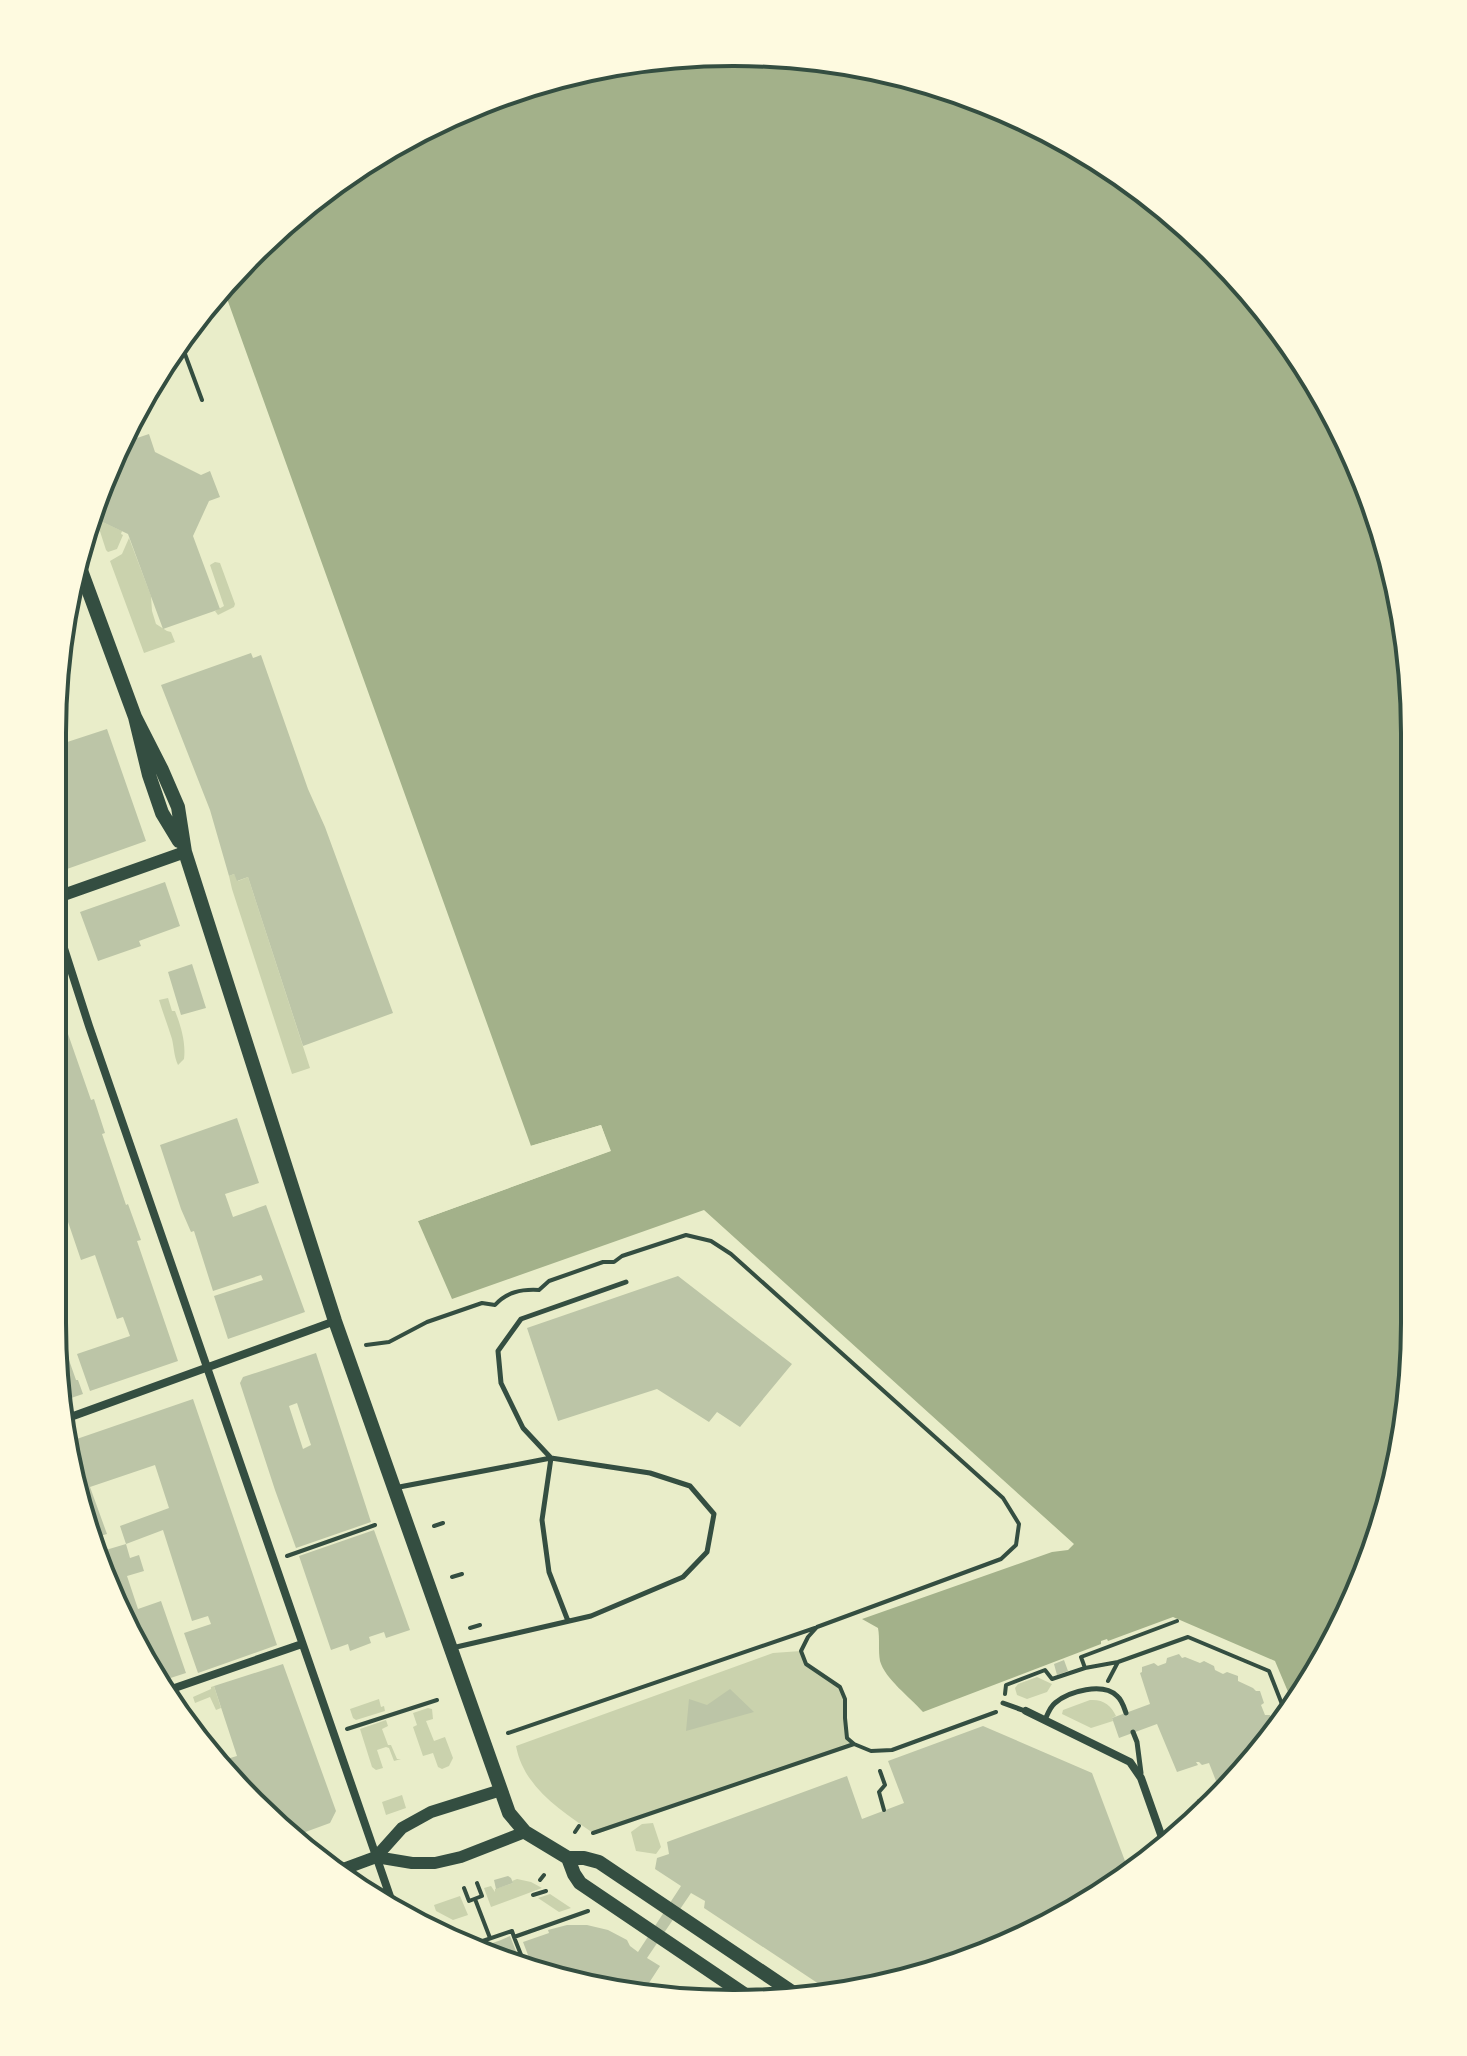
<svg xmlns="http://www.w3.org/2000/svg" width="1467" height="2056" viewBox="0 0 1467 2056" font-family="'DM Sans',sans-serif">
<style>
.green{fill:#cad2ad}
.water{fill:#a3b18a}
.pier{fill:#e9edc9}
.building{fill:#bcc5a7;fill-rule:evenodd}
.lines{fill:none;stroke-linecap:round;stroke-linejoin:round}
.path{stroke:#344e41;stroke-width:4}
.service{stroke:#344e41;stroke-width:5}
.minor{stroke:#344e41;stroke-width:8}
.tertiary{stroke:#344e41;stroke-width:12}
.secondary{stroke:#344e41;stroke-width:14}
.rim{fill:none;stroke:#344e41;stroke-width:4}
</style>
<rect width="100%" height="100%" fill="#e9edc9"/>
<path class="green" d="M96 519 122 531 121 534 123 535 117 549 108 552 106 550Z
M129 538 151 596 152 611 156 624 167 631 171 632 175 642 144 653 110 561 122 554Z
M215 562 220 563 235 604 234 607 218 615 215 611 224 606 210 565Z
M234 874 238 881 248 877 310 1068 292 1074 232 889 229 876Z
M168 998 172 1011H175C181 1026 186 1043 184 1059L178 1065C174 1056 174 1048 172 1039 168 1026 163 1013 159 1000Z
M801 1651 806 1664 840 1687 845 1699 847 1738 854 1744 593 1833C561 1810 524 1788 516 1746L773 1653Z
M1037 1677 1052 1684 1047 1692 1027 1699 1017 1695 1015 1688 1018 1684Z
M214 1686 221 1708 216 1710 210 1697 195 1703 193 1697 211 1689V1687Z
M379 1699 381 1707 384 1706 385 1711 356 1720 353 1718 350 1709Z
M1090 1700C1103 1699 1111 1705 1116 1716L1112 1718 1113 1721 1091 1728 1062 1714 1063 1710Z
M428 1708 432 1709 433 1719 426 1721 434 1741 445 1737 453 1758 449 1766 442 1769 438 1767 433 1753 423 1756 413 1727 417 1725 413 1713Z
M386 1720 388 1726 382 1729 388 1745H391L397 1759H401L394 1761 389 1748 386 1747 377 1750 383 1768 376 1770 372 1767 360 1729Z
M402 1795 406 1808 386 1815 382 1802Z
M653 1823 661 1847 656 1854 636 1851 631 1832 642 1824Z
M517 1879 531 1882 542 1888 491 1907 484 1888 491 1886 495 1892V1889L513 1883 512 1881Z
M550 1894 571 1908 559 1912 538 1898Z
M460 1896 468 1915 453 1920 436 1911 434 1905Z
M427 1919 448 1929 453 1941 430 1932 426 1920Z"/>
<path class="water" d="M779 53 910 75 1035 122 1149 193 1246 285 1363 472 1409 644 1414 1367 1392 1498 1345 1624 1294 1706 1275 1661 1173 1617 1108 1641 1107 1639 1101 1641V1644L923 1712C910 1697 885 1679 880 1661 878 1651 880 1638 878 1628L862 1619 1052 1552 1068 1550 1074 1544 704 1210 452 1299 418 1221 610 1151 601 1125 531 1146 225 293 285 221 393 143 515 88 645 58Z"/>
<path class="pier" d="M601 1125 611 1151 418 1221V1217L606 1149 599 1130 532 1150 527 1147Z"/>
<path class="building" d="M149 434 155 452 201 475 210 471 220 497 209 501 193 536 220 609 163 629 128 534 96 519 125 442Z
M251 653 253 658 261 655 308 789 325 827 393 1013 303 1046 248 877 237 881 234 874 229 876 210 810 161 685Z
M107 729 146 841 67 869 52 825V747Z
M165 882 180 926 139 941 141 946 98 961 80 912Z
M192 964 206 1008 181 1015 168 972Z
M52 988 91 1100 94 1099 105 1133 102 1134 126 1205 128 1204 141 1240 137 1241 178 1361 90 1391 77 1354 130 1336 123 1317 117 1319 95 1255 81 1260 66 1216 52 1221V1125L62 1122 58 1111 52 1113Z
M237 1118 259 1183 225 1194 233 1217 266 1205 305 1312 228 1339 214 1296 263 1280 261 1275 213 1291 194 1231 191 1232 181 1209 160 1145Z
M678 1276 792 1364 740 1427 717 1412 709 1422 657 1389 558 1421 527 1328Z
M58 1329 76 1380H78L83 1394 62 1401 53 1331Z
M316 1353 371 1522 296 1548 275 1490 240 1383 243 1377ZM297 1403 311 1445 303 1449 289 1406Z
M193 1399 277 1645 198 1673 184 1633 211 1624 208 1616 192 1621 163 1530 126 1544 120 1526 169 1508 155 1465 90 1487 107 1534 93 1538 75 1499 68 1442Z
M374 1530 410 1630 386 1638 384 1632 369 1637 371 1643 350 1651 348 1644 331 1650 299 1556Z
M126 1544 130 1558 139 1555 144 1571 127 1576 138 1609 161 1601 186 1673 158 1682 99 1552Z
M1179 1654 1182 1658 1185 1657 1200 1663 1204 1661 1214 1666 1215 1670 1223 1674 1227 1672 1238 1676V1681L1253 1688 1256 1691H1260L1264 1703 1261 1705 1265 1715H1270L1273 1727 1270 1730 1272 1740 1235 1779 1218 1786 1209 1763 1202 1765 1199 1762H1196L1198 1765 1177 1772 1157 1724 1119 1738 1112 1718 1150 1704 1140 1673 1142 1672V1667L1154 1663 1158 1666 1166 1663 1167 1658Z
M1064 1660 1068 1671 1057 1675 1054 1664Z
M283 1664 336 1811 330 1823 289 1838 285 1835 220 1761 237 1756 214 1686Z
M730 1689 754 1712 686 1731 689 1699 707 1705Z
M983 1726 1092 1773 1128 1869 995 1952 841 1993 828 1984 822 1986 704 1908 705 1901 691 1893 647 1958 660 1966 647 1986 643 1987V1988L631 1992 601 1991 533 1968 523 1942 549 1933 548 1930 567 1925H587L608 1930 627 1940 630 1946 638 1952 681 1886 655 1869 657 1858 669 1854 667 1842 847 1776 862 1819 904 1803 888 1761Z
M1202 1815 1185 1832 1183 1821Z
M508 1876 511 1878 513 1883 496 1889 494 1880Z
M510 1936 521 1964 476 1949 501 1940Z"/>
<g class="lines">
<path class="path" d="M182 346 202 400
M366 1345 389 1342 427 1322 482 1303 495 1305C507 1292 521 1289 539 1290L549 1281 603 1262H614L622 1256 686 1235 711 1241 731 1254 1003 1498 1019 1524 1016 1545 1001 1559 817 1627 808 1637 801 1651 806 1664 840 1687 845 1699V1718L847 1738 854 1744
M434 1526 443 1523
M287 1556 375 1525
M452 1577 462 1574
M470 1628 480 1625
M1085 1668 1081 1657 1177 1621
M1108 1681 1118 1662
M1005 1694 1006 1685 1045 1670 1052 1679 1085 1668 1118 1662 1188 1637 1269 1671 1287 1717
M347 1729 437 1700
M508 1733 815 1628
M880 1771 885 1785 879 1792 884 1810
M1199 1801 1220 1795
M575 1832 579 1826
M593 1833 854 1744 871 1751 892 1750 996 1712
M540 1880 544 1875
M464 1888 469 1901 482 1896 477 1883
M533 1895 546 1891
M475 1899 490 1938
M468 1946 512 1931 514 1937
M525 1965 514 1937 588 1911"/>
<path class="service" d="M394 1488 551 1458 542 1520 549 1572 568 1621
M452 1648 591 1616 683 1577 707 1552 714 1514 690 1486 650 1473 551 1458 523 1428 501 1383 498 1351 521 1319 626 1282
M1003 1703 1025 1711
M1045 1720C1048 1713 1050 1707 1055 1703 1069 1691 1103 1682 1117 1696 1122 1700 1124 1707 1126 1713
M1133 1732 1137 1742 1141 1773"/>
<path class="minor" d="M52 911 89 1026 394 1908
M65 1419 335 1321
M163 1692 302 1644
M1026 1711 1130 1762 1141 1778 1165 1846"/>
<path class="tertiary" d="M52 899 185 852
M376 1857 402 1828 431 1812 501 1790
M338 1871 376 1857 412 1863H435L461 1857 525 1832"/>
<path class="secondary" d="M79 565 135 717 149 775 162 813 179 841
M135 717 162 770 178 807 185 852 335 1321 509 1813 525 1832 568 1858H584L599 1862 801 1998
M568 1858 574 1874 580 1883 747 1996"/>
</g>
<path d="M0 0H1467V2056H0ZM733 66H734A667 667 0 0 1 1401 733V1323A667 667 0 0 1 734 1990H733A667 667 0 0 1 66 1323V733A667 667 0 0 1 733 66Z" fill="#fefae0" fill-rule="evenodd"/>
<path class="rim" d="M733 66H734A667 667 0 0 1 1401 733V1323A667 667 0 0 1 734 1990H733A667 667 0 0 1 66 1323V733A667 667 0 0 1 733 66Z"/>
</svg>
